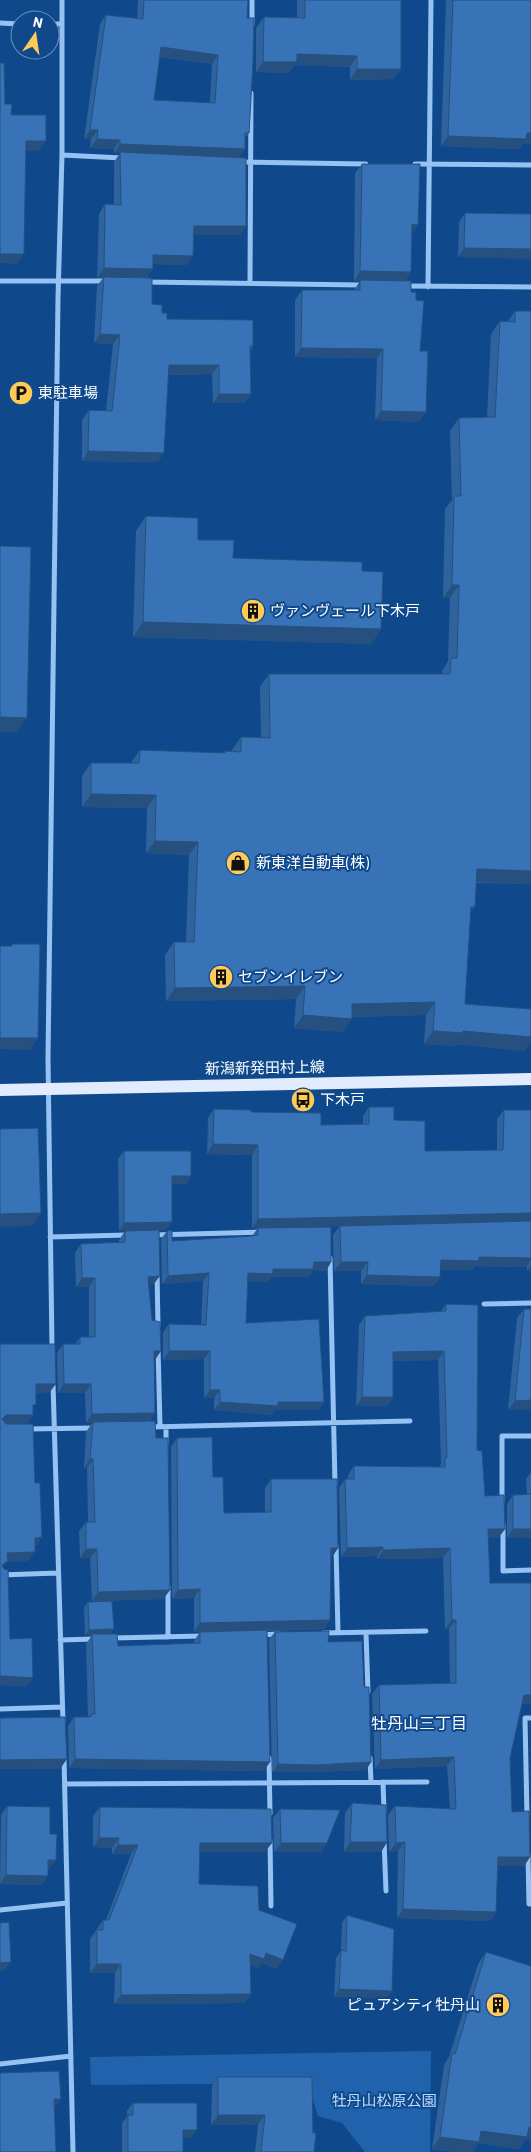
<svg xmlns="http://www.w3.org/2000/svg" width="531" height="2152" viewBox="0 0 531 2152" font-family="Barlow,'Noto Sans JP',sans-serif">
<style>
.green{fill:#2063ac}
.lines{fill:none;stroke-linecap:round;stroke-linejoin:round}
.minor{stroke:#95c2f3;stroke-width:5}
.primary{stroke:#e1edff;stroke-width:12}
.wall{fill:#2f639d;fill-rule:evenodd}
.shaded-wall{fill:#26507f}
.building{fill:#3773b6;stroke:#26507f;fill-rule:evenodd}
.labels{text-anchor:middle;stroke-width:4;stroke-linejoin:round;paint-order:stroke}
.poi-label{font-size:15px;fill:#fff;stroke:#0f498c;text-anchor:start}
.street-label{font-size:15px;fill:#fff;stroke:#0f498c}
.park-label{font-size:15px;fill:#bcdcfe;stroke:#0f498c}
.neighbourhood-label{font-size:16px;fill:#fff;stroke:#0f498c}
</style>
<rect width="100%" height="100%" fill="#0f498c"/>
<path class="green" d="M431 2051 430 2152H365L342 2123 318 2116 308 2083 91 2085 90 2057Z"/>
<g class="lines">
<path class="minor" d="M0 23 20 24
M50 24H61
M252 24V0
M62 155 122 158
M240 162 366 164
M415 164 531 165
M0 281H107
M145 282 362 285
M250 282 251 93
M405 286 531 287
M428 287 431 0
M153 1235 262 1232
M50 1237 127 1235
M330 1258 335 1485
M157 1272 158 1326
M484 1304 531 1303
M158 1347 160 1427
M52 1349 48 1058 58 298 62 155V0
M53 1383 63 1722
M150 1427 410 1421
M166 1427V1444
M28 1429 94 1428
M502 1502V1436H531
M503 1525V1571L531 1570
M336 1546 338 1633
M0 1575 58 1573
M168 1587V1637
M323 1633 426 1631
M366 1633 368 1692
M260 1635 279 1634
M113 1638 202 1636
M60 1640 94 1639
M0 1709 62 1707
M64 1758 73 2152
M269 1758 270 1814
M370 1758 371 1782
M383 1782 384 1811
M65 1784 427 1782
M527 1817 525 1718H531
M270 1840 271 1906
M384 1840 386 1891
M528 1855 529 1904H531
M0 1910 67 1903
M0 2064 71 2056"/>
<path class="primary" d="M0 1090 531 1079"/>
</g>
<path class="wall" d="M138 0H248L247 18 249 133 245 138 240 157 246 226 240 235H194L193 256 187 265 153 264 147 278 152 304 162 313 167 319 253 346 250 351 251 394 244 403H213L212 374 168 375 158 462 82 461V420L89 410 106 411 113 344 94 343 97 286 103 278H97L99 214 105 204 114 205V162L120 153H114V149L90 148 91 139H84L100 24 106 15 137 19ZM159 57 212 64 210 103 154 100Z
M297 0H401V69L393 79 350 80V67L295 65 289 73 256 72V28L264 17 297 18Z
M446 0H531V144L523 143 519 149 441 146Z
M362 164 412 234 411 272 405 281 416 300 420 351 419 422 375 420 377 358 295 357V300L302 290H354L360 281H354L355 173Z
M465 213 531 214 458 257 459 222Z
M515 311H531V884L476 883 470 913 465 1004 531 1009V1041L524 1051 455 1044 454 1046 424 1044 426 1015 352 1017 342 1032 294 1028 296 999 166 1001 165 955 174 942H186L189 855 146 853 147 808 82 807V776L91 763H131L140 750 224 753 225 751H232V750L241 737H261L260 687 269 674H442V671L448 661 450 598H443L445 509 452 500 450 431 459 418 487 417 491 334 500 321H508Z
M146 516 198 540 233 558 362 571 381 629 371 644 133 637 136 531Z
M369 1107 394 1120 425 1151 497 1150V1119L504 1110H531V1271H527V1267L475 1266 472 1270H440L434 1286 361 1284V1271H334L333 1235 340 1226 252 1228V1155L207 1154 208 1118 214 1109 251 1112 321 1125 363 1124V1116Z
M124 1151 191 1176 186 1184H172V1222L166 1230 119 1231 118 1159Z
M258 1228 331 1262 326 1271 313 1270 308 1277H271L268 1282H248L246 1323 324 1402 318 1410H275L272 1415 214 1410V1398H204V1359L163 1360V1333L169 1324 201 1325 203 1281 162 1284 161 1239 167 1231 172 1241 252 1236Z
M125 1231 153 1285H149L155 1360H154L155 1413 149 1421 156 1438 170 1590 163 1599 92 1601 90 1558H80L79 1531 86 1522H88L87 1468H84L86 1432 92 1423H86L85 1393H58L57 1353 63 1344H75L80 1337H89V1287H76L75 1253 81 1244 119 1242V1240Z
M446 1304 477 1450 485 1496 505 1529 498 1538H488L490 1583H531V1704H522L510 1758 512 1812 530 1857 524 1866H498L496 1912 490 1921 397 1918 398 1851 389 1852 388 1815 395 1806 450 1809 447 1766 375 1769 372 1694 379 1685 450 1683 449 1629H445L443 1558 377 1559V1556L341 1557 339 1488 345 1479H348V1475L354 1466 439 1467 441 1464 438 1360 393 1361V1397L387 1406H356L359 1325 365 1316 441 1311Z
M524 1309 531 1409 508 1410 517 1318Z
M177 1438 213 1477 224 1513H265V1488L271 1479 338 1548 332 1557H331L330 1620 324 1629 267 1631 264 1771 69 1768 68 1726 74 1717H88L86 1644 92 1635H85L84 1607 88 1602 111 1634 118 1646 194 1643V1641L200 1632H194V1598L172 1599 171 1447Z
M531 1472V1538H507V1504L513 1495 527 1494 526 1479Z
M275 1632 328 1642 364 1687 371 1762 366 1770 310 1772H272L269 1639Z
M352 1803 387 1842 381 1852H344L345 1813Z
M7 1806 50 1834 56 1860 49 1869H48L42 1885 0 1884 1 1815Z
M100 1807 265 1852H200L199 1884 259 1910 277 1969 262 1963 258 1968 250 1965 245 2003 114 2004 115 1973H90V1939L103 1920H106L131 1854H112V1848L93 1847V1816Z
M280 1809 327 1843 321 1852H274L273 1818Z
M347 1915 392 1991 386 1998 334 1997 336 1958 341 1951 342 1923Z
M486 1952 525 2140 519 2149 478 2143 473 2152H455L432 2149 444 2065 449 2057 478 1964Z
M218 2077 313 2133 314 2152H255L258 2124 211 2125 212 2086Z
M133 2103 191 2138H183V2152H122V2123L127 2117V2111Z"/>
<path class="shaded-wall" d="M161 47 218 55 212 64 154 56Z
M297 54 357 56 350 67 295 65 289 73 256 72 263 62Z
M357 69H401L393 79 350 80Z
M90 130H98L91 139H84Z
M527 133H531V144L523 143 519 149 441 146 448 136Z
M97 139 120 140 114 149 90 148Z
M26 141H46L39 151 19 150Z
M120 144 245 149 239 158 114 153Z
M412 224 418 225 412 234Z
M194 226H246L240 235H187Z
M464 248 531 249V259L458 257Z
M0 254H24L17 264 0 263Z
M153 255 193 256 187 265 146 264Z
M104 268 153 269 146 278H97Z
M360 271 411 272 405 281H354Z
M100 334 120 335 113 344 94 343Z
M301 348 383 349 377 358 295 357Z
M169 365H219L212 374 162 375Z
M219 394H251L244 403H213Z
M381 411 426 412 419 422 375 420Z
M88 451 164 453 158 462 82 461Z
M452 585H459L450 598H443Z
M143 622 381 629 371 644 133 637Z
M0 717 27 718 17 732H0Z
M91 794 156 795 147 808 82 807Z
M155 841 198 842 189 855 146 853Z
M477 869 531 871V884L468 882Z
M471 907H475L466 920Z
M305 986 296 999 166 1001 175 988Z
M435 1002 426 1015 343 1017 352 1004Z
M303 1015 352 1019 342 1032 294 1028Z
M433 1031H463L531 1037V1041L524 1051 455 1044 454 1046 424 1044Z
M0 1038H38L30 1050 0 1049Z
M213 1144 258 1145 252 1155 207 1154Z
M172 1176H191L186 1184H166Z
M41 1213 32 1226 0 1227V1214Z
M531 1213V1222L252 1228 258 1219Z
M172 1222 166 1230 119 1231 124 1223Z
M479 1257 531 1258V1261L527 1267 475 1266 472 1270H434L441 1260Z
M314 1262H331L326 1271 313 1270 308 1277H271L268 1282H243L248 1273Z
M341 1262H368L361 1271H334Z
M531 1265V1271H527Z
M209 1273 203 1281 162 1284 168 1276Z
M367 1275 440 1277 434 1286 361 1284Z
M160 1276 153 1285H142L148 1277Z
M82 1278H95L89 1287H76Z
M154 1351H161L155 1360H148Z
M169 1351H210L204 1359 163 1360Z
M444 1351 438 1360 387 1361 393 1352Z
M36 1384H56L49 1393 30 1394Z
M64 1384H91L85 1393H58Z
M210 1390H220L214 1398H204Z
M362 1397H393L387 1406H356Z
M531 1400V1409L508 1410 515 1401Z
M220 1402H324L318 1410H275L272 1415 214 1410Z
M155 1413 149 1422 86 1423 92 1414Z
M6 1415H33L27 1424 0 1425 2 1419Z
M90 1459H93L87 1468H84Z
M488 1529H505L498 1538H482Z
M513 1529H531V1538H507Z
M42 1537 36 1547H28L35 1538Z
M383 1547 377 1556 341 1557 347 1548Z
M331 1548H338L332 1557H324Z
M450 1548 443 1558 377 1559 383 1550Z
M86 1549H97L90 1558H80Z
M35 1552 28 1561 7 1562 0 1571 7 1553Z
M200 1589 194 1598 172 1599 178 1590Z
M170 1590 163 1599 92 1601 98 1592Z
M330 1620 324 1629 194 1632 200 1623Z
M452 1620H456L449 1629H445Z
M114 1629 110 1634 85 1635 89 1630Z
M0 1676 33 1678 26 1687 0 1685Z
M524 1695H531V1704H518Z
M454 1757 447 1766 375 1769 381 1760Z
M67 1759 60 1769H0V1760Z
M75 1759 270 1762 264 1771 69 1768Z
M371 1762 366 1770 310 1772H272L278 1764Z
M99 1838H119L112 1848 93 1847Z
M350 1842H387L381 1852H344Z
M405 1842 398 1851 389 1852 396 1843Z
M200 1843H272L265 1852H193Z
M281 1843H327L321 1852H274Z
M118 1845H138L131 1854H112Z
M498 1857H530L524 1866H492Z
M48 1860H56L49 1869H42Z
M6 1875 48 1876 42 1885 0 1884Z
M403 1909 496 1912 490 1921 397 1918Z
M266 1953 283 1960 277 1969 262 1963 258 1968 244 1963 250 1954Z
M11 1962 4 1971 0 1972V1963Z
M97 1964H121L115 1973H90Z
M339 1989 392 1991 386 1998 334 1997Z
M251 1994 245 2003 114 2004 121 1995Z
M54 2099H61L54 2109Z
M218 2115H265L258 2124 211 2125Z
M529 2127 531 2128V2141L525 2140 519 2149 478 2143 473 2152H455L432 2149 440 2137 481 2131Z
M183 2130H197L191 2138H177Z"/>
<path class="building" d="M144 0H248L247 18H254L253 63 249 133H245V149L120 144V140L97 139 98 130H90L106 15 143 19ZM161 47 218 55 215 103 154 100Z
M305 0H401V69H357V56L297 54V62H263L264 17 305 18Z
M453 0H531V133H527L526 139 448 136Z
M0 63H4L5 104H12L11 115H46V141H26L24 254H0Z
M120 152 246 158V226H194L193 256 153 255V269L104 268 105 204 121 205Z
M362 164H420L418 225 412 224 411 272 360 271Z
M465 213 531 214V249L464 248Z
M104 277 152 278V304L162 305V313H167V319L253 320V346H250L251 394H219V365H169L164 453 88 451 89 410 112 411 120 335 100 334Z
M360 280 411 281V292H416V300L424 301 420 351H428L426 412 381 411 383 349 301 348 302 290H360Z
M515 311H531V871L477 869 475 907H471L465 1004 531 1009V1037L463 1031V1033L433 1031 435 1002 352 1004V1019L303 1015 305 986 175 988 174 942H194L198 842 155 841 156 795 91 794V763H139L140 750 225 753V751L241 752V737L270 738 269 674H450L451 658H457L459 585H452L454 496H461L459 418 495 417 500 321 515 322Z
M146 516 198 518V540H234L233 558 362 562V571L383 572 381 629 143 622Z
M0 546 31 547 27 718 0 717Z
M12 944H40L38 1038H0V946H12Z
M369 1107H394V1120L425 1121V1151L503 1150 504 1110H531V1213L258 1219V1145L213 1144 214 1109 251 1110V1112L321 1113V1125L369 1124Z
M38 1128 41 1213 0 1214V1129Z
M124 1151H191V1176H172V1222L124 1223Z
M531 1221V1258L479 1257V1261L441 1260 440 1277 367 1275 368 1262H341L340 1226Z
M331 1227V1262H314L313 1269H273V1274L248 1273 246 1323 319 1319 324 1402H278V1406L220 1402V1390H210V1351H169V1324L206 1325 209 1273 168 1276 167 1231 172 1230V1241L253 1236 258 1235V1228Z
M159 1230 160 1276 148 1277 152 1320 160 1322 161 1351H154L155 1413 92 1414 91 1384H64L63 1344H80V1337H95V1278H82L81 1244 125 1242V1231Z
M446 1304 478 1305 477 1450 482 1451 485 1496 504 1495 505 1529H488L490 1583H531V1695H524L510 1758 512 1812 529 1811 530 1857H498L496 1912 403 1909 405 1842 396 1843 395 1806 456 1809 454 1757 381 1760 379 1685 456 1683V1620H452L450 1548 383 1550V1547L347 1548 345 1479H354V1466L445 1467V1458L447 1457 444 1351 393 1352V1397H362L365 1316 446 1311Z
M524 1309H531V1400L515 1401Z
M0 1344H55L56 1384H36V1405H33V1415H6L2 1419 6 1424H33L35 1483H40L42 1537 35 1538V1552L7 1553 8 1561 2 1565 4 1569 8 1570 10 1639 32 1638 33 1678 0 1676Z
M155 1421 156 1438H168L170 1590 98 1592 97 1549H86V1522H95L93 1459H90L93 1422Z
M212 1437 213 1477H223L224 1513 271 1512V1479H337L338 1548H331L330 1620 200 1623V1589L178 1590 177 1438Z
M531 1494V1529H513V1495Z
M112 1601 114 1629 89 1630 88 1602Z
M267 1630 270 1762 75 1759 74 1717H91V1714H95L92 1634H117L118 1646 200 1643V1632Z
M329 1631 328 1642 362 1641 364 1687H369L371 1762 315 1765 278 1764 275 1632Z
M65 1717 67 1759 0 1760V1718Z
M352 1803 386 1805 387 1842H350Z
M7 1806 50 1807V1834H57L56 1860H48V1876L6 1875Z
M100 1807 271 1809 272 1843H200L199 1884 258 1886 259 1910 297 1924 283 1960 266 1953 264 1959 250 1954 251 1994 121 1995V1964H97V1930H103V1920H109L138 1845H118L119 1838H99Z
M280 1809 340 1810 327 1843H281Z
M347 1915 394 1929 392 1991 339 1989 341 1950 346 1951Z
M9 1922 11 1962 0 1963V1923Z
M486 1952 531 1966V2128L529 2127 527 2137 481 2131 479 2142 440 2137 452 2053 455 2054Z
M59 2071 61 2099H54L56 2152H0V2073Z
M218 2077H312L313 2133H316L314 2152H261L265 2115H218Z
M133 2103H197V2130H183V2152H128V2115H133Z"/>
<defs>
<g id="parking-disc" transform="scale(1.25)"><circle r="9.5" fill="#ffcb57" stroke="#0f498c"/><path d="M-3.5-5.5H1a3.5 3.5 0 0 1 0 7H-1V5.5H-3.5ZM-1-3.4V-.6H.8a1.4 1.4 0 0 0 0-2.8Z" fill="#111"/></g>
<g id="building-disc" transform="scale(1.25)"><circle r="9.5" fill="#ffcb57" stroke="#0f498c"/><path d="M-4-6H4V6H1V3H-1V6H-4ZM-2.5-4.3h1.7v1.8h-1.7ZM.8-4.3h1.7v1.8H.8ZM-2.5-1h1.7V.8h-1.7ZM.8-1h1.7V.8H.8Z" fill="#111"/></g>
<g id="shop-disc" transform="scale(1.25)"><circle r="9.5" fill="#ffcb57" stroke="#0f498c"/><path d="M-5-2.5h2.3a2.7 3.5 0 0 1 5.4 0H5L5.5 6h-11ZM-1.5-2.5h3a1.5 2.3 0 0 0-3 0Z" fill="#111"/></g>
<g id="bus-disc" transform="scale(1.25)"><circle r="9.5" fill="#ffcb57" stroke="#0f498c"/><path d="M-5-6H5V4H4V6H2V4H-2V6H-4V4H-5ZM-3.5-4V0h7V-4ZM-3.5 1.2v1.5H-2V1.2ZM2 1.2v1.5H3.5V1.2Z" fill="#111"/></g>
</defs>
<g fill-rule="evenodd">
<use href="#parking-disc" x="21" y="393"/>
<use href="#building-disc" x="253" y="611"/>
<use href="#shop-disc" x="238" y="863"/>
<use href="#building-disc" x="221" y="977"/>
<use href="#bus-disc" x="303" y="1100"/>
<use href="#building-disc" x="498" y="2005"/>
</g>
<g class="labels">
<g class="poi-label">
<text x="38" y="398">東駐車場</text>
<text x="270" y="616">ヴァンヴェール下木戸</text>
<text x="256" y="868">新東洋自動車(株)</text>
<text x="238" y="982">セブンイレブン</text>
<text x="320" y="1105">下木戸</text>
<text x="480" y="2010" text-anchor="end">ピュアシティ牡丹山</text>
</g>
<g class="street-label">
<text transform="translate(265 1068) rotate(-1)" y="5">新潟新発田村上線</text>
</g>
<g class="park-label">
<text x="384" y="2106">牡丹山松原公園</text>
</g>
<g class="neighbourhood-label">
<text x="419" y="1729">牡丹山三丁目</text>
</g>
</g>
<g transform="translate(35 35) rotate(13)"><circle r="24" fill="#0f498c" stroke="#6f92ba"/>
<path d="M0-4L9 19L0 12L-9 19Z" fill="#ffcb57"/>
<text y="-8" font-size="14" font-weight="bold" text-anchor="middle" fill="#ffffff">N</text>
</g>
</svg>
